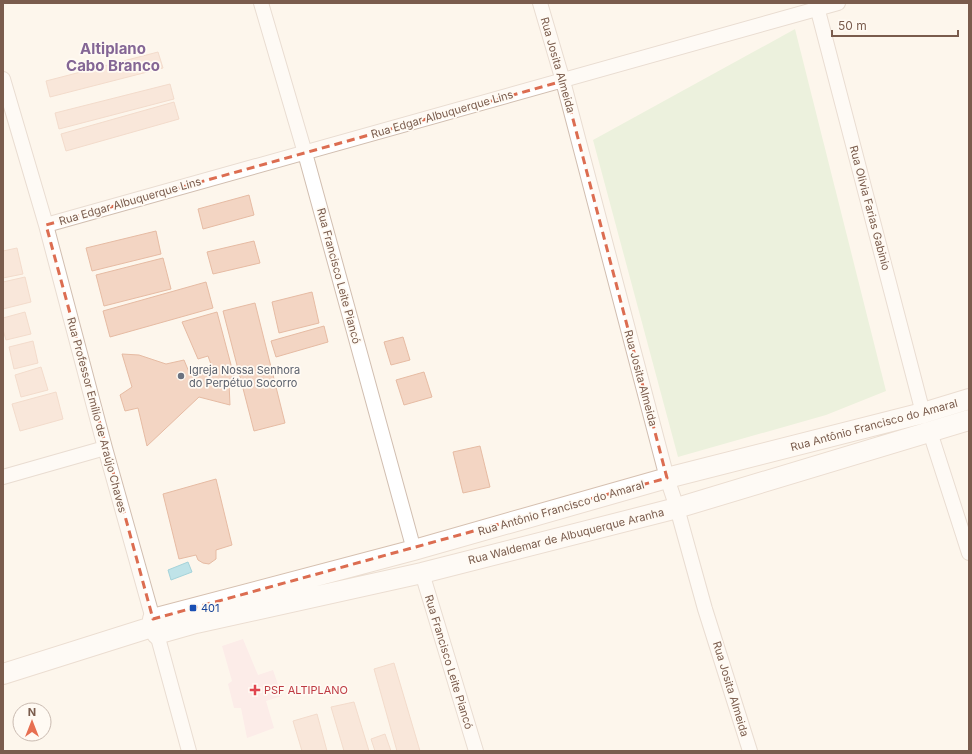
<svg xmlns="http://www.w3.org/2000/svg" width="972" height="754" viewBox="0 0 972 754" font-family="Inter,sans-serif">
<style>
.medical{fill:#fbdfe3}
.green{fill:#d8ecc9}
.water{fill:#bfe3e8;stroke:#a5d3da}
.building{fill:#f3d5c3;stroke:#e6bba3}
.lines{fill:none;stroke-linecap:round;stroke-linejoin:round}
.street-casing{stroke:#d1beb0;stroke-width:16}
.secondary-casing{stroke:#d6c0b0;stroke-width:22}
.street{stroke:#fff;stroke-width:14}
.secondary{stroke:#fff;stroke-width:20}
.marked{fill:none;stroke:#dc6d51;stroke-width:3;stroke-dasharray:8 5;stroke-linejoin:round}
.worship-dot{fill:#6b7280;stroke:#fffaf3;stroke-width:1.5}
.transit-dot{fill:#1a4fb4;stroke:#fffaf3;stroke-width:1.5}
.health-dot{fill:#e0444e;stroke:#fffaf3;stroke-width:1.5}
.labels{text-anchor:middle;stroke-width:3.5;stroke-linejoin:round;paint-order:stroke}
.street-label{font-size:11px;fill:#7a5c4d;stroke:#fffaf3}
.worship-label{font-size:11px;fill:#5b616d;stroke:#fffaf3;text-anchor:start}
.transit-label{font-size:11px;fill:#164399;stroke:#fffaf3;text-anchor:start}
.health-label{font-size:11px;fill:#be3a42;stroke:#fffaf3;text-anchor:start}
.district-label{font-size:15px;font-weight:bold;fill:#846695;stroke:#fffaf3}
</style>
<rect width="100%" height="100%" fill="#fdf6ec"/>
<path class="medical" d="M243 639 258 675 273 670 282 696 266 701 274 728 247 738 241 708H234L228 684 232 681 222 646Z"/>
<path class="green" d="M795 29 886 391 826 415 678 457 593 140Z"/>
<path class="water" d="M188 562 192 572 171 580 168 570Z"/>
<path class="building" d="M158 52 163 68 50 97 46 81Z
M170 84 174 99 59 129 55 113Z
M174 102 179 119 66 151 61 134Z
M249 195 254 215 203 229 198 209Z
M156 231 161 254 92 271 86 248Z
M254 241 260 263 213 274 207 252Z
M17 248 23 274 3 278V251Z
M163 258 171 289 104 306 96 275Z
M25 277 31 302 3 309V282Z
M206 282 213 308 110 337 103 311Z
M312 292 319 323 279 333 272 302Z
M255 303 285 423 254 431 223 311Z
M25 312 31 334 6 340 3 330V318Z
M217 312 235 380 229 383 230 405 199 397 147 446 138 408 125 411 120 395 132 387 122 354 139 355 166 364 184 360 189 372 212 367 208 356 198 359 182 322Z
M324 326 328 342 276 357 271 341Z
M403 337 410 360 391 365 384 342Z
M33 341 38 363 14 369 9 347Z
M41 367 48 390 21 397 15 375Z
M424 372 432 397 404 405 396 380Z
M56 392 63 419 20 431 12 404Z
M480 446 490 487 463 493 453 452Z
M216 479 232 545 216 550V559L209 564 203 563 198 560 196 555 179 559 163 494Z
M394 663 420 751H397L374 669Z
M354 702 369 751H344L331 707Z
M317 714 327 751H302L293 721Z
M385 734 391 751H375L371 739Z"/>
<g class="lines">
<g class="street-casing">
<path id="street" d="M261 3 305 153 414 550
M540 3 563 81 667 478 677 508 705 609 750 751
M816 3 923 413
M3 79 46 225 105 448 153 619
M46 225 838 3
M930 432 969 553
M3 477 105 448
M422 573 476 751
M157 634 189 751"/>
</g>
<g class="secondary-casing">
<path id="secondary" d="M969 399 923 413 667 478 414 550 153 619 157 634 196 623 422 573 677 508 969 420
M3 674 155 626"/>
</g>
<use href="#street" class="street"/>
<use href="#secondary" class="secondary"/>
</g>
<path d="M0 0H972V754H0ZM563 81 667 478 153 619 46 225Z" fill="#fdf6ec" fill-opacity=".55" fill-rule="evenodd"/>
<path class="marked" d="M563 81 667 478 153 619 46 225Z"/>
<circle class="worship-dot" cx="181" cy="376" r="4"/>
<rect class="transit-dot" x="189" y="604" width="8" height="8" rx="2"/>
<path class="health-dot" d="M253 684h4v4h4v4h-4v4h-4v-4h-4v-4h4z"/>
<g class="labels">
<g class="street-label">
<text transform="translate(558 65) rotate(74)" y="4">Rua Josita Almeida</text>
<text transform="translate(442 114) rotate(-16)" y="4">Rua Edgar Albuquerque Lins</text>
<text transform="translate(130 201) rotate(-16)" y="4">Rua Edgar Albuquerque Lins</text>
<text transform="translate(870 208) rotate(75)" y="4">Rua Olivia Farias Gabinio</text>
<text transform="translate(339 276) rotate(75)" y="4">Rua Francisco Leite Piancó</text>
<text transform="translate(641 378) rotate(75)" y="4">Rua Josita Almeida</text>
<text transform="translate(97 415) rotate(75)" y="4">Rua Professor Emílio de Araújo Chaves</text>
<text transform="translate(874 425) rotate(-15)" y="4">Rua Antônio Francisco do Amaral</text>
<text transform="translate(561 508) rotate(-16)" y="4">Rua Antônio Francisco do Amaral</text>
<text transform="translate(566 536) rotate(-14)" y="4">Rua Waldemar de Albuquerque Aranha</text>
<text transform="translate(449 662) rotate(73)" y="4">Rua Francisco Leite Piancó</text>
<text transform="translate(731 689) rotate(73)" y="4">Rua Josita Almeida</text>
</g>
<g class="worship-label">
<text x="189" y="374">Igreja Nossa Senhora<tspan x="189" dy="13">do Perpétuo Socorro</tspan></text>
</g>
<g class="transit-label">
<text x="201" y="612">401</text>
</g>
<g class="health-label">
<text x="264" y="694">PSF ALTIPLANO</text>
</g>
<g class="district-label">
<text x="113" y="54">Altiplano<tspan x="113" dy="17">Cabo Branco</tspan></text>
</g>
</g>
<rect width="972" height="754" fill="none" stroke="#7a5c4d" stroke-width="8"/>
<g transform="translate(32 722)"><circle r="19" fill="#fffaf3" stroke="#cabbb1"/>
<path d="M0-3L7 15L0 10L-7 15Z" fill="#e76f51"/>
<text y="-6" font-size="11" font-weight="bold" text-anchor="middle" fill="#7a5c4d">N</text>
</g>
<path d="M832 30v6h126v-6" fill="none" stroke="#7a5c4d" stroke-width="2"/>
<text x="838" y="30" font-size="12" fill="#7a5c4d" stroke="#fffaf3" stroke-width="3" paint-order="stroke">50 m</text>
</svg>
